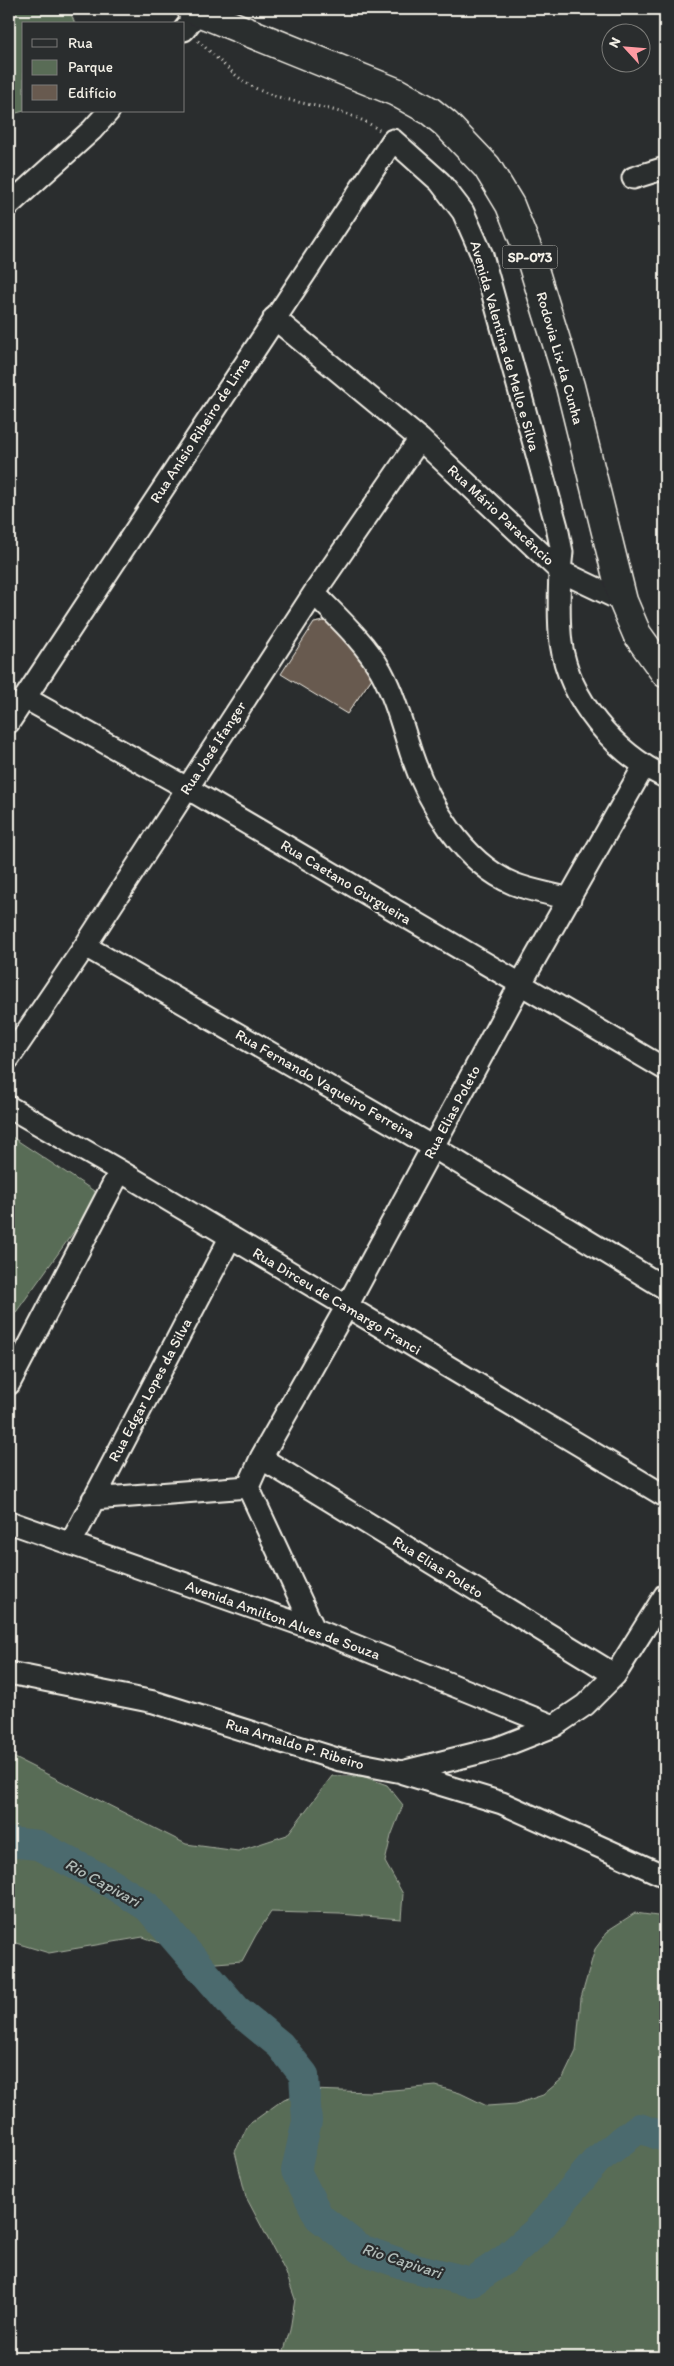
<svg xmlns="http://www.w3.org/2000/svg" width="674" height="2366" viewBox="0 0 674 2366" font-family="Itim,sans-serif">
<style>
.green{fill:#596c56;stroke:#a6ae9f}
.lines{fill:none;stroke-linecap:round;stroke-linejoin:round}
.river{stroke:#4c6a6e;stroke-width:30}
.building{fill:#685a4f;stroke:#f4f1e8;filter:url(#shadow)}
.minor-casing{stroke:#f4f1e8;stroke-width:25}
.major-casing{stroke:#f4f1e8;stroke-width:31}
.path{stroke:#f4f1e8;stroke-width:3;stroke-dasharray:1 4;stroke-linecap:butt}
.minor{stroke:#2a2d2e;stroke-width:21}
.major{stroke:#2a2d2e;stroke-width:28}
.labels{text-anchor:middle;stroke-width:4.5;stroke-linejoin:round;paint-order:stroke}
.shield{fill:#2a2d2e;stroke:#b7b6b0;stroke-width:1}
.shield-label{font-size:14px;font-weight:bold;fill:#f4f1e8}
.street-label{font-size:15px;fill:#f4f1e8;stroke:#2a2d2e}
.water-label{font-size:16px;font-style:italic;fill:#b1bbb7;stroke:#2a2d2e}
</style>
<defs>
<filter id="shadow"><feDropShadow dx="4.5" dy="-4.5" stdDeviation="0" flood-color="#0009"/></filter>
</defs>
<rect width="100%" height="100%" fill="#2a2d2e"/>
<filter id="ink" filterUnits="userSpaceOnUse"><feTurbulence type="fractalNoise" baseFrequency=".02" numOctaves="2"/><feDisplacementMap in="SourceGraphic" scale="10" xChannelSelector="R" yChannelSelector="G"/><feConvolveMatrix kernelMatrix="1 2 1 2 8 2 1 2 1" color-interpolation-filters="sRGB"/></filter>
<g filter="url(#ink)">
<path class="green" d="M9 9H69L75 24H24V111L9 115Z
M9 1135 100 1195 9 1322Z
M9 1755 186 1844 238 1851 287 1835 332 1776H362L387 1785 403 1805 391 1836 385 1862 403 1894 401 1919 340 1914 271 1912 256 1935 242 1961 216 1963 143 1937 49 1953 9 1941Z
M635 1913 665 1917V2357H282L290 2330 295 2299 286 2273 246 2197 235 2152 248 2125 284 2099 311 2090 371 2092 436 2086 460 2093 487 2106 516 2104 543 2095 563 2078 576 2051 581 1998 595 1949 610 1929Z"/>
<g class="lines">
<path class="river" d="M9 1842 38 1845 110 1883 148 1907 236 2009 280 2045 304 2075 307 2121 296 2171 319 2217 360 2249 411 2267 471 2282 504 2260 538 2230 597 2160 639 2128 665 2137"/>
</g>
<path class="building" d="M324 621 333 624 377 671 347 714 281 674 314 623Z"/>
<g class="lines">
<g class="minor-casing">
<path id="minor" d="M184 30 198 12
M633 178 665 168
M9 205 92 130 109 111
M274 318 420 439 560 571C559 595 558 619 561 643 569 700 615 753 665 777
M314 593C337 617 364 641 381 671 395 697 402 725 411 753 428 803 463 863 514 884 532 891 552 894 570 899
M25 698 187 788 665 1069
M9 722 393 140 440 182 463 212 482 255 557 527 562 552 560 571 623 601
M85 946 433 1147 665 1288
M9 1058 85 946 314 593 420 439
M9 1107 120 1171 665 1496
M9 1384 120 1171
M261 1458 615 1675
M248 1487 261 1458 347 1306 520 985 644 766
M248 1487 314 1629
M93 1499 248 1487
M9 1522 314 1629 554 1726
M71 1543 230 1238
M9 1673 154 1702 340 1760 402 1772 498 1748 554 1726 585 1705 615 1675 665 1595
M403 1773 502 1803 665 1876"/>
</g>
<g class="major-casing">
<path id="major" d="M191 9 396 92 430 111 446 124 487 167 510 205 529 253 570 386 623 601 637 634 665 673"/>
</g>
<path class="path" d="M198 41C218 58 239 83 264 92 302 107 345 106 379 130"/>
<use href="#minor" class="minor"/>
<use href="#major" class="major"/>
</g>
</g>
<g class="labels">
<rect class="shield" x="502.5" y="245.5" width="55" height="23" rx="4"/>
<g class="shield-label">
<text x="530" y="262">SP-073</text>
</g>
<g class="street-label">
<text transform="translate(505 346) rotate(74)" y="5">Avenida Valentina de Mello e Silva</text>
<text transform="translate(560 358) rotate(74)" y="5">Rodovia Lix da Cunha</text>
<text transform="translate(200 430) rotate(-57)" y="5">Rua Anísio Ribeiro de Lima</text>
<text transform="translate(501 515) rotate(43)" y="5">Rua Mário Paracêncio</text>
<text transform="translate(213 748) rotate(-57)" y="5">Rua José Ifanger</text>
<text transform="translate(346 882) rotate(31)" y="5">Rua Caetano Gurgueira</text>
<text transform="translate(325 1084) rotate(30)" y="5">Rua Fernando Vaqueiro Ferreira</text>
<text transform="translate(452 1112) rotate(-62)" y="5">Rua Elias Poleto</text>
<text transform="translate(337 1301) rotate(31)" y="5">Rua Dirceu de Camargo Franci</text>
<text transform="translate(150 1390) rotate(-62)" y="5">Rua Edgar Lopes da Silva</text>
<text transform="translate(438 1567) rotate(32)" y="5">Rua Elias Poleto</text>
<text transform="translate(283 1620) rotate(20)" y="5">Avenida Amilton Alves de Souza</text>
<text transform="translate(295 1744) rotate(17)" y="5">Rua Arnaldo P. Ribeiro</text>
</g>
<g class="water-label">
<text transform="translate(103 1882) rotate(29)" y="6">Rio Capivari</text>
<text transform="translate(402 2260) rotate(18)" y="6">Rio Capivari</text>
</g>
</g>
<rect width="674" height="2366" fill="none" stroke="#2a2d2e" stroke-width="30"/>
<rect x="15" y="15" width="644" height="2336" fill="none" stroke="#f4f1e8" stroke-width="2" filter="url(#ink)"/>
<rect x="22" y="22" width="162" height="90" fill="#2a2d2e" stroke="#7b7b78"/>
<rect x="32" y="39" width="25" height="8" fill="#2a2d2e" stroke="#7b7b78"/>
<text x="68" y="48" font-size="15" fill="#f4f1e8">Rua</text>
<rect x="32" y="60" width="25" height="15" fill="#596c56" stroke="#7b7b78"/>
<text x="68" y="72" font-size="15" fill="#f4f1e8">Parque</text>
<rect x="32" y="85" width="25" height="15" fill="#685a4f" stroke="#7b7b78"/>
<text x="68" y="98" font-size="15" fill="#f4f1e8">Edifício</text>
<g transform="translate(626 48) rotate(296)"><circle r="24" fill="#2a2d2e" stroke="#7b7b78"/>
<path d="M0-4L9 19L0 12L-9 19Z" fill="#ff9aa2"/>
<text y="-8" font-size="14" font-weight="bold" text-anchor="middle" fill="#f4f1e8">N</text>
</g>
</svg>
